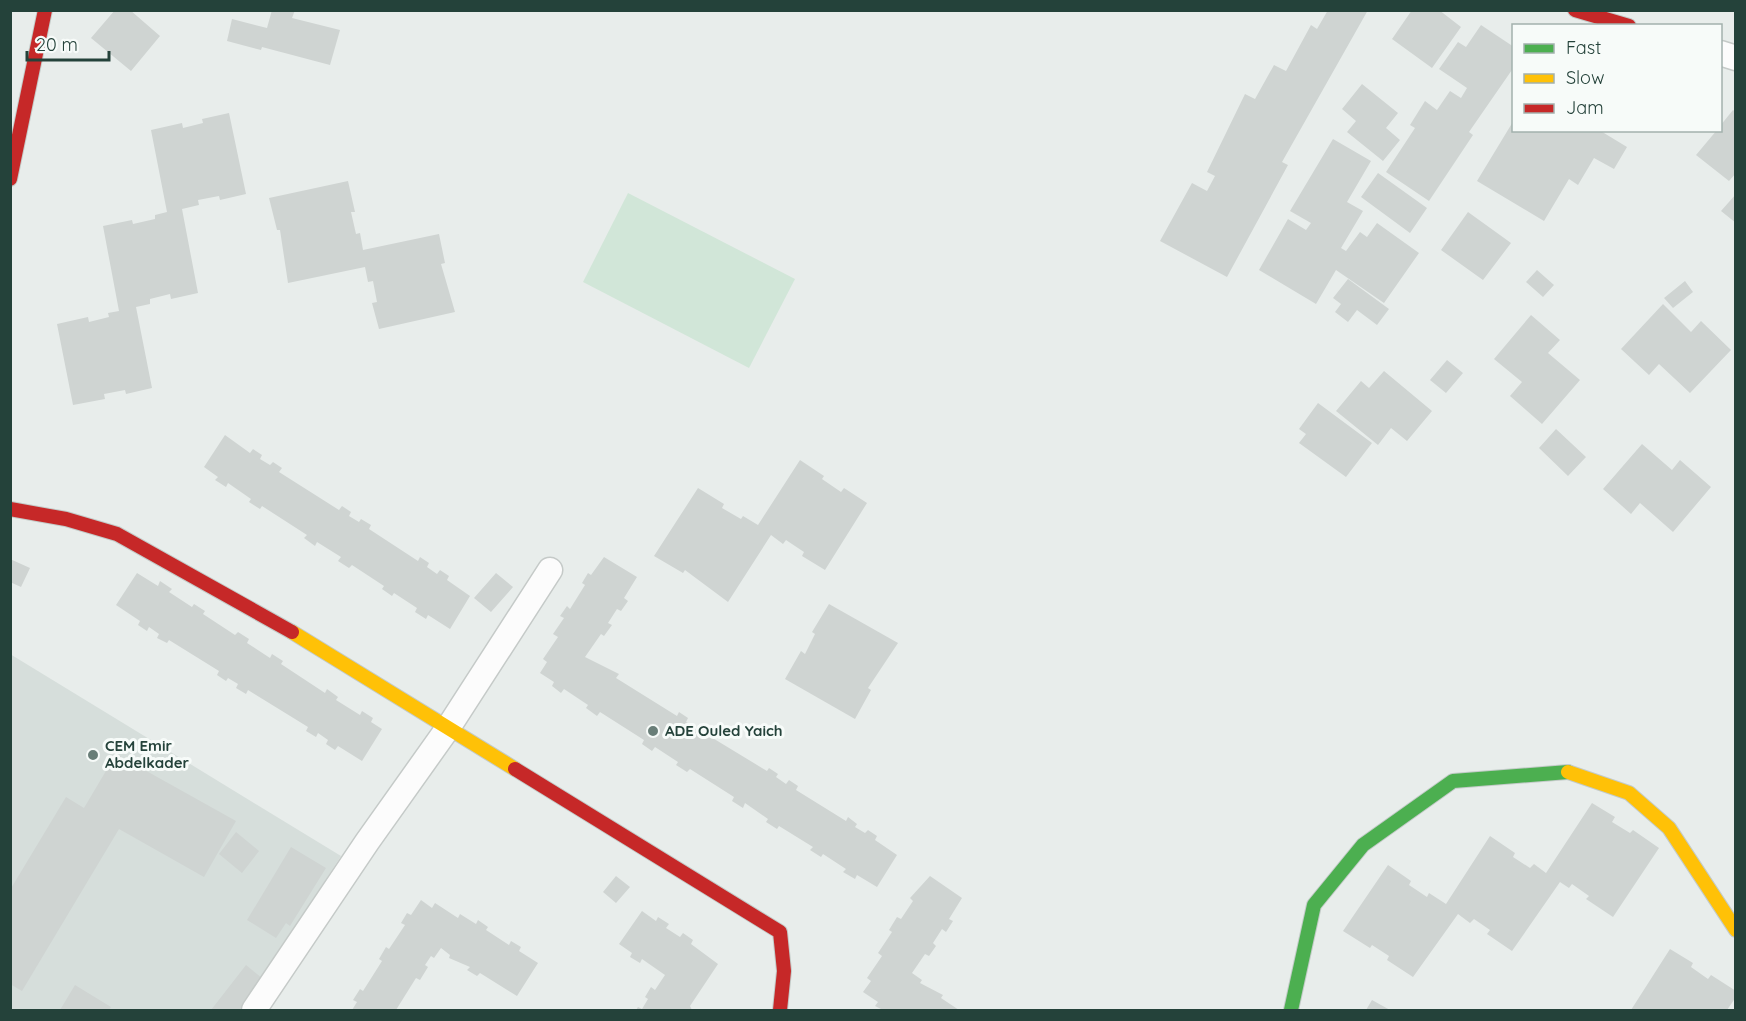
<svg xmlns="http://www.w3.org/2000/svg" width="1746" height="1021" viewBox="0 0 1746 1021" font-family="Quicksand,sans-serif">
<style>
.built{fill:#d6dedb}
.green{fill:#d1e6d8}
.building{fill:#cfd4d2}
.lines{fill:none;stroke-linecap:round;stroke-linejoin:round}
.street-casing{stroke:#c5cac8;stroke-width:27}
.fast-casing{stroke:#c3cbc8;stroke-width:16}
.slow-casing{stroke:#c3cbc8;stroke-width:16}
.jam-casing{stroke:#c3cbc8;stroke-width:16}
.street{stroke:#fcfcfc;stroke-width:24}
.fast{stroke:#4caf50;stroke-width:14}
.slow{stroke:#ffc107;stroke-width:14}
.jam{stroke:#c62828;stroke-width:14}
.poi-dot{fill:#697e78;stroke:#f7fbf9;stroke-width:2}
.labels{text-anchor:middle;stroke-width:6;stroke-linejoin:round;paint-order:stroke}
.poi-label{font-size:15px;font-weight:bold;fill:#24423a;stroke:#f7fbf9;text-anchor:start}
</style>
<rect width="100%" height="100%" fill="#e8edeb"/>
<path class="built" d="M10 654 341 856 242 1010H11Z"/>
<path class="green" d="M628 193 795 279 749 368 583 282Z"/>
<path class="building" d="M115 10H130L160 36 131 71 91 38Z
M272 10H295L292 18 340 30 330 65 262 47 261 50 227 41 232 19 267 28Z
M1328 10H1368L1282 162 1288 165 1227 277 1160 241 1192 183 1207 191 1215 176 1207 172 1245 94 1255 99 1274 65 1286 71 1311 25 1317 29Z
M1412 10H1439L1461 27 1432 68 1392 39Z
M1481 25 1514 47V67L1469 132 1473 135 1429 201 1386 172 1415 128 1410 125 1425 101 1437 110 1450 91 1461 98 1467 88 1439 69 1458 42 1466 47Z
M1362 84 1398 113 1386 128 1400 140 1383 161 1347 132 1356 121 1342 109Z
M1733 110 1736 112V173L1729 181 1696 155 1717 130H1720V126Z
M229 113 246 194 220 200 219 196 198 200 199 205 182 209 198 293 171 299 170 294 150 299V304L136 307 152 388 126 394 125 390 104 394 105 399 73 405 57 324 88 317 89 322 109 317 108 313 119 311 103 226 132 220 133 224 155 219V215L167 212 151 130 182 123 183 128 203 123 202 119Z
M1514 120V130H1599L1627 147 1614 169 1594 158 1578 185 1569 179 1544 221 1477 181Z
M1333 139 1371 161 1347 202 1363 211 1341 248 1346 251 1360 232 1367 237 1377 223 1419 253 1384 303 1336 270 1316 304 1259 270 1288 219 1306 230 1311 223 1290 211Z
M1378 173 1427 208 1410 233 1361 197Z
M348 181 355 212H351L356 234 360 233 363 250 439 234 445 263 441 264 455 312 379 329 372 303 377 302 373 281 368 282 365 267 288 283 280 230H277L269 198Z
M1736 194V223L1721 211Z
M1468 212 1511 243 1483 280 1441 250Z
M1537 270 1554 285 1543 297 1526 282Z
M1348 279 1389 309 1377 325 1357 310 1348 322 1335 312 1341 304 1333 298Z
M1685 281 1693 292 1673 308 1664 298Z
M1663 304 1691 332 1701 321 1731 350 1690 393 1659 364 1649 375 1621 349Z
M1531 315 1560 340 1548 353 1580 380 1542 424 1510 396 1522 382 1494 359Z
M1447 360 1463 373 1446 393 1430 380Z
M1384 371 1432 411 1407 441 1391 428 1378 445 1336 411 1361 381 1369 388Z
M1318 403 1372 443 1346 477 1299 443 1306 434 1299 429Z
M1556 429 1586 457 1568 476 1539 448Z
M225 435 250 453 253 449 262 455 260 459 270 465 273 462 282 468 279 472 339 510 342 506 351 512 349 516 359 522 361 519 371 525 369 529 418 561 420 557 429 563 427 567 437 574 440 570 449 576 447 580 470 596 450 629 428 615 426 619 415 612 417 608 394 593 392 596 382 589 384 586 352 565 349 568 338 561 341 557 317 542 315 546 304 538 307 535 262 506 260 509 249 502 251 499 228 483 226 487 215 480 218 477 204 467Z
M1642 444 1672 470 1680 460 1711 487 1673 532 1640 503 1631 514 1603 489Z
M800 460 824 476 822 479 841 492 844 488 867 503 825 570 802 556 804 552 786 540 783 544 771 535 728 602 685 570 683 573 654 556 698 488 724 504 722 508 741 519 743 516 758 525Z
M604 557 637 577 624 598 628 601 621 611 617 609 608 623 612 625 604 636 601 634 585 657 619 674 616 678 677 716 679 712 688 718 686 722 697 728 699 724 708 730 706 734 767 771 769 768 778 774 776 777 786 784 789 780 798 786 796 790 846 821 848 817 857 824 855 827 865 833 868 830 877 836 875 840 897 855 877 887 857 875 855 879 843 872 846 869 823 854 821 857 810 850 813 847 779 826 777 829 766 822 768 819 745 803 743 808 732 801 734 797 690 769 687 772 676 765 678 762 655 747 652 751 642 744 644 740 600 712 597 716 586 708 588 705 564 689 561 693 552 686 554 682 540 673 547 662 543 659 558 637 553 634 564 618 560 616 567 606 570 609 585 585 582 583 588 573 591 575Z
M10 559 30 568 21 587 10 582Z
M137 573 158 586 160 581 172 589 169 592 192 607 194 604 205 611 203 614 235 635 238 632 249 639 247 643 270 658 272 654 283 661 281 664 325 693 327 689 338 697 336 700 360 715 362 711 373 718 371 722 382 729 362 761 338 746 335 750 326 744 328 740 318 733 316 737 306 731 308 727 248 690 246 694 236 688 238 684 228 678 226 681 217 675 219 671 169 640 167 643 157 638 159 634 149 627 147 631 138 625 140 621 116 605Z
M496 573 513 587 491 612 474 598Z
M829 604 898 643 868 688 871 690 855 719 785 679 801 651 805 654 815 634 812 632Z
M116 754 236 821 204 877 119 829 22 991 10 984V890L66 797 84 808Z
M1592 803 1615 817 1612 822 1630 833 1633 830 1659 848 1613 917 1586 899 1589 896 1572 884 1569 888 1560 882 1512 951 1487 934 1490 930 1474 919 1470 923 1458 914 1413 977 1387 960 1389 956 1372 945 1370 948 1343 931 1388 865 1411 881 1409 885 1427 897 1429 893 1446 904 1490 836 1515 853 1513 857 1530 868 1534 864 1546 873Z
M236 832 259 851 242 873 219 854Z
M291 847 326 868 290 926 286 923 276 938 247 920Z
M616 876 630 887 616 903 603 892Z
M930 876 962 898 949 919 953 921 946 932 942 929 933 943 936 946 929 956 925 954 912 973 922 980 920 983 943 995 941 998 959 1010H883L875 1006 878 1002 863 992 871 981 867 978 882 956 878 953 892 932 889 930 897 917 901 919 913 901 910 898Z
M421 900 432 908 435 903 458 918 460 914 476 924 478 920 488 927 486 930 509 945 511 941 521 947 519 951 538 963 517 996 480 973 477 976 467 970 470 967 449 958 450 955 441 948 434 958 431 956 425 965 428 967 420 980 416 978 396 1010H352L357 1002 353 1000 360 989 363 991 382 961 379 959 386 947 389 949 405 925 401 923 407 913 411 915Z
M642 911 656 921 658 917 669 924 666 928 680 937 683 933 693 940 691 944 718 964 690 1006 692 1010H636L638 1007 642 1009 648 999 645 997 651 987 655 990 665 975 642 959 640 963 630 957 632 953 619 944Z
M1670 949 1693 963 1691 967 1708 979 1711 975 1736 991V997L1727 1010H1631Z
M246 965 263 979 239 1010H211Z
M75 985 111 1007 109 1010H60Z
M1372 1000 1390 1010H1366Z"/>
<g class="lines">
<g class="street-casing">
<path id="street" d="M1720 53 1736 58
M254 1010 367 842 448 728 550 570"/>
</g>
<g class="fast-casing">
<path id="fast" d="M1291 1010 1314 905 1363 845 1453 781 1568 772"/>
</g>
<g class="slow-casing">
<path id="slow" d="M292 632 515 769
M1568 772 1629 793 1669 828 1736 930"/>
</g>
<g class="jam-casing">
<path id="jam" d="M1575 10 1629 26
M10 179 45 10
M10 509 66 519 117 534 292 632
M515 769 780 932 784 971 780 1010"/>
</g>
<use href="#street" class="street"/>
<use href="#fast" class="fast"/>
<use href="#slow" class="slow"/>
<use href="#jam" class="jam"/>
</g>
<g class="poi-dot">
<circle cx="653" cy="731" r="6"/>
<circle cx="93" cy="755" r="6"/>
</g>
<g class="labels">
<g class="poi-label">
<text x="665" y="736">ADE Ouled Yaich</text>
<text x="105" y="751">CEM Emir<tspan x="105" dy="17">Abdelkader</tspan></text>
</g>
</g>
<rect width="1746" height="1021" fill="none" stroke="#24423a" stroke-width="24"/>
<rect x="1512" y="24" width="210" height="108" fill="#f7fbf9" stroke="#a3b1ad" stroke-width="1.5"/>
<rect x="1524" y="44" width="30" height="9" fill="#4caf50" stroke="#a3b1ad" stroke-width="1.5"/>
<text x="1566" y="54" font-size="18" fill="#24423a">Fast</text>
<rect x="1524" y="74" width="30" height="9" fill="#ffc107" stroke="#a3b1ad" stroke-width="1.5"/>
<text x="1566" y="84" font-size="18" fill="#24423a">Slow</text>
<rect x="1524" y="104" width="30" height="9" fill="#c62828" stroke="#a3b1ad" stroke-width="1.5"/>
<text x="1566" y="114" font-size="18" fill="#24423a">Jam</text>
<path d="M27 51v9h82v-9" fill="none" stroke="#24423a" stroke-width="3"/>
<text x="36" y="51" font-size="18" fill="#24423a" stroke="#f7fbf9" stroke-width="4.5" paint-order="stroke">20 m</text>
</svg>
